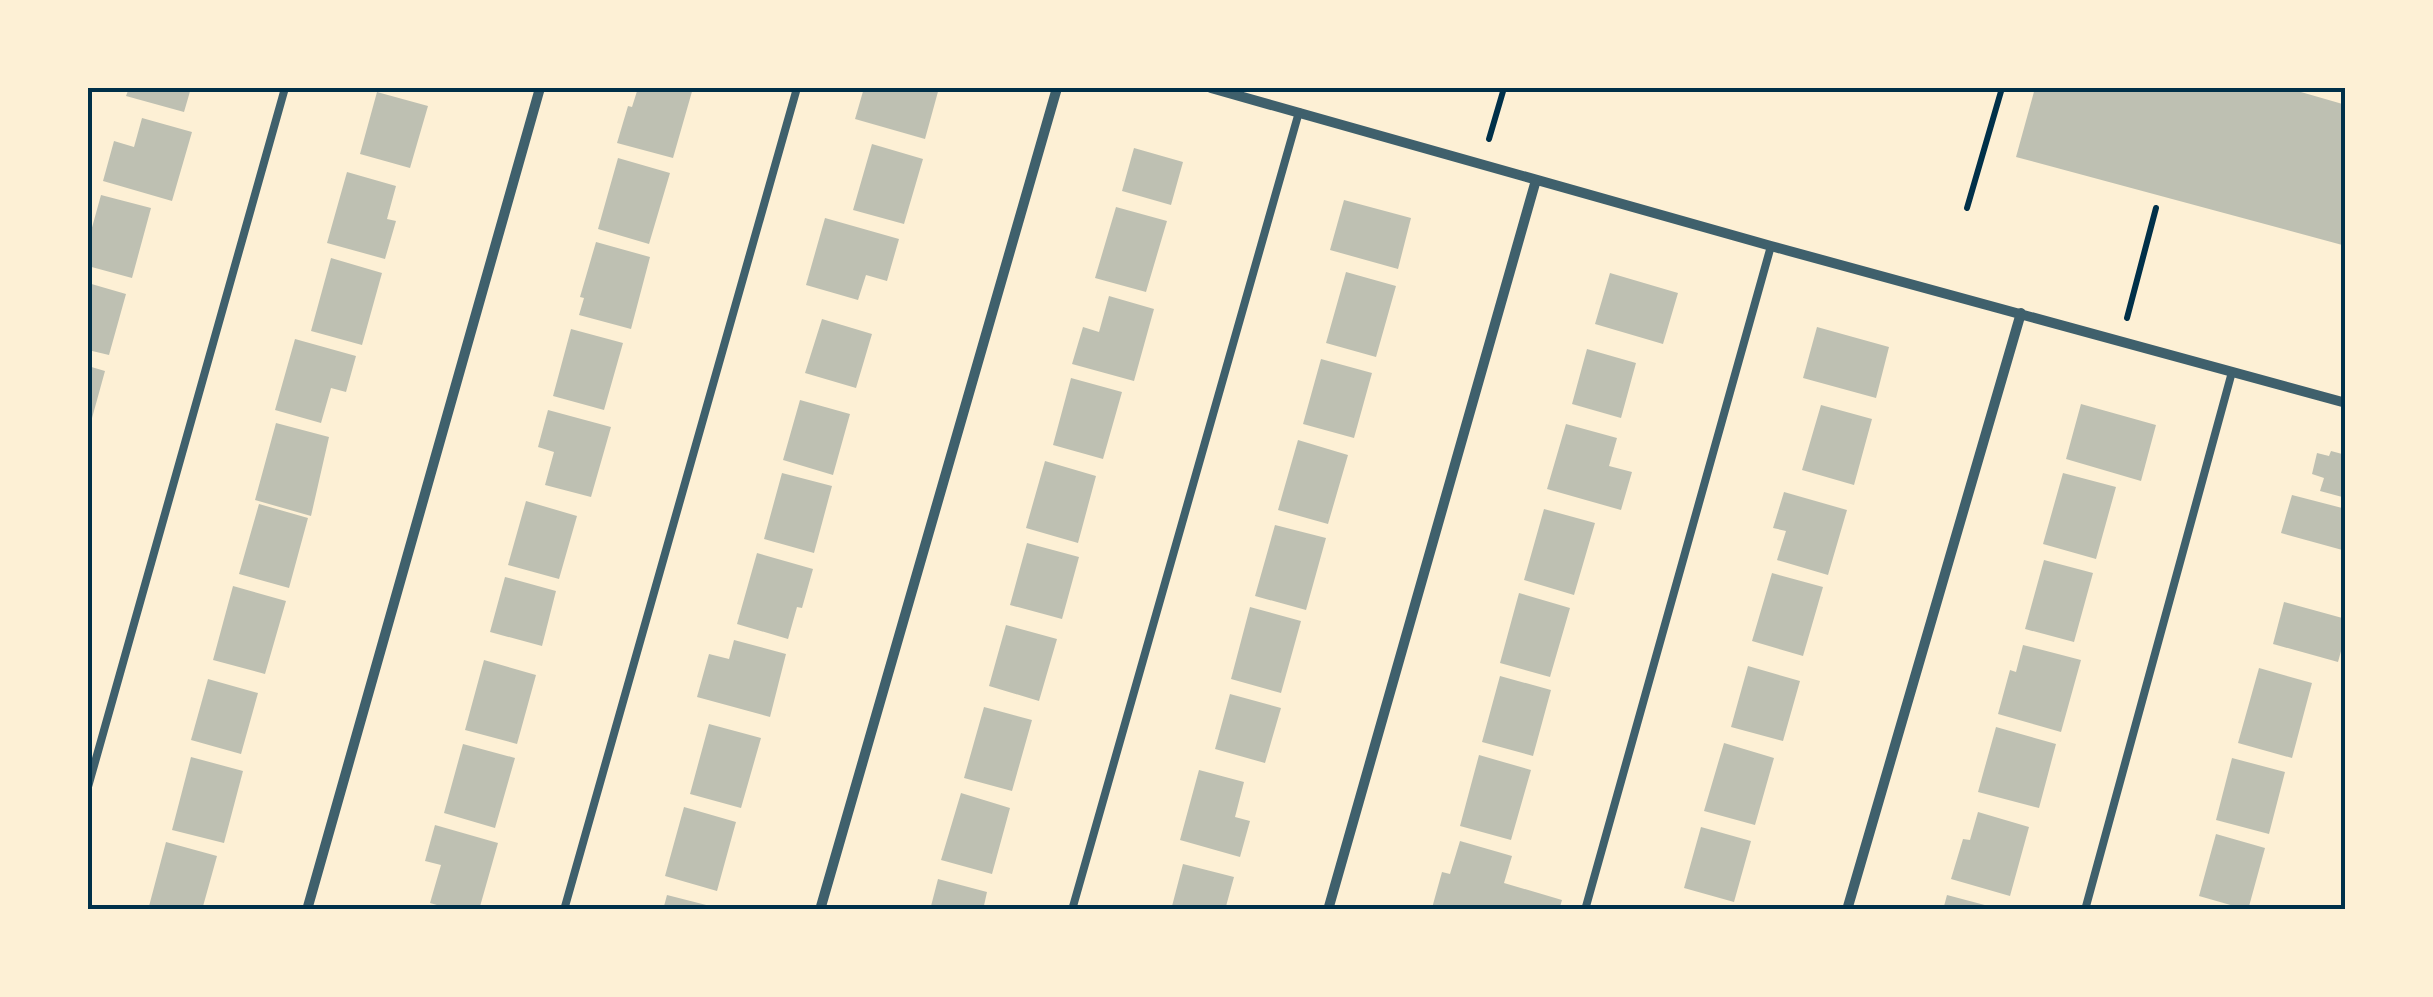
<svg xmlns="http://www.w3.org/2000/svg" width="2433" height="997" viewBox="0 0 2433 997" font-family="'PT Serif',serif">
<style>
.building{fill:#bec0b2}
.lines{fill:none;stroke-linecap:round;stroke-linejoin:round}
.path{stroke:#003049;stroke-width:6}
.service{stroke:#3f606c;stroke-width:8}
.minor{stroke:#3f606c;stroke-width:10}
.neatline{fill:none;stroke:#003049;stroke-width:4}
</style>
<rect width="100%" height="100%" fill="#fdf0d5"/>
<path class="building" d="M129 88H191L184 112 126 96Z
M638 88H693L673 158 617 143 628 106 632 107Z
M864 88H939L925 139 855 119Z
M2035 88H2287L2346 105V246L2016 157Z
M377 92 428 106 410 168 360 154Z
M142 118 192 132 172 201 103 181 114 141 134 147Z
M872 144 923 159 904 224 853 210Z
M1134 148 1183 162 1171 205 1122 191Z
M618 158 670 173 649 244 598 229Z
M347 172 396 186 387 219 396 221 385 259 327 243Z
M101 195 151 208 132 278 88 266V242Z
M1344 200 1411 218 1398 269 1330 250Z
M1116 207 1167 221 1146 292 1095 278Z
M825 218 899 239 887 281 866 275 858 300 806 285Z
M596 242 650 257 631 329 579 315 584 298 580 297Z
M331 258 382 273 362 345 311 331Z
M1346 272 1396 286 1376 357 1326 343Z
M1610 273 1678 293 1663 344 1595 324Z
M88 283 126 294 109 355 88 350Z
M1109 296 1154 309 1134 381 1072 364 1083 327 1099 332Z
M822 319 872 334 856 388 805 373Z
M1817 327 1889 347 1876 398 1803 378Z
M571 329 623 343 604 410 553 396Z
M295 339 356 356 346 392 331 388 321 423 275 410Z
M1587 349 1636 363 1621 418 1572 404Z
M1321 359 1372 373 1354 438 1303 424Z
M88 366 105 371 89 429H88Z
M1071 378 1122 392 1103 459 1053 445Z
M800 400 850 414 833 475 783 460Z
M2081 404 2156 425 2141 481 2066 459Z
M1821 405 1872 419 1854 485 1802 470Z
M548 410 611 427 591 497 545 485 554 452 538 447Z
M276 423 329 437 311 516 255 500Z
M1566 424 1617 438 1609 466 1632 472 1621 510 1547 489Z
M1298 440 1348 455 1328 524 1278 510Z
M2331 451 2346 455V498L2320 491 2324 478 2312 474 2317 453 2329 456Z
M1045 461 1096 476 1078 543 1026 528Z
M782 473 832 486 814 553 764 539Z
M2063 473 2116 487 2096 559 2043 544Z
M1784 492 1847 510 1828 575 1777 560 1786 531 1773 528Z
M2292 495 2346 509V551L2281 533Z
M526 501 577 516 559 579 508 565Z
M259 504 308 518 289 588 239 574Z
M1544 509 1595 523 1574 595 1524 580Z
M1275 525 1326 538 1306 610 1255 596Z
M1027 543 1079 557 1062 619 1010 605Z
M757 553 813 569 802 608 797 607 788 639 737 624Z
M2044 560 2093 573 2074 642 2025 629Z
M1772 573 1823 587 1803 656 1752 641Z
M505 577 556 591 542 646 490 632Z
M233 586 286 601 265 674 213 660Z
M1519 593 1570 608 1550 677 1500 663Z
M2284 602 2346 619V633L2338 662 2273 644Z
M1250 607 1301 621 1281 693 1231 679Z
M1006 625 1057 639 1039 701 989 686Z
M734 640 786 654 770 717 697 697 709 654 729 659Z
M2023 645 2081 660 2061 732 1998 714 2010 670 2016 672Z
M484 660 536 675 517 744 465 730Z
M1748 666 1800 681 1783 741 1731 727Z
M2259 668 2312 683 2292 758 2238 743Z
M1500 676 1551 690 1533 756 1482 742Z
M208 679 258 693 241 754 191 740Z
M1230 694 1281 708 1265 763 1215 749Z
M984 707 1032 720 1012 791 964 778Z
M709 724 761 738 741 808 690 794Z
M1996 727 2056 744 2039 808 1978 792Z
M1724 743 1774 758 1755 825 1704 811Z
M463 744 515 758 495 828 444 813Z
M1479 755 1531 770 1511 840 1460 826Z
M191 757 243 771 224 843 172 830Z
M2232 758 2285 772 2269 834 2216 820Z
M1199 770 1244 782 1235 817 1250 821 1240 857 1180 840Z
M961 793 1010 808 992 874 941 860Z
M684 807 736 822 717 891 665 876Z
M1978 812 2029 827 2010 896 1951 879 1963 839 1970 840Z
M435 825 498 843 479 910H454L430 903 441 865 425 861Z
M1701 827 1751 841 1734 902 1684 888Z
M2216 834 2265 848 2248 910 2199 896Z
M1460 841 1512 856 1504 883 1562 900 1559 910 1432 908 1442 872 1450 874Z
M166 842 217 856 202 910H148Z
M1183 864 1234 877 1225 910H1171Z
M938 879 987 892 983 910H930Z
M667 895 718 908 717 910H663Z
M1947 895 1996 908V910H1943Z"/>
<g class="lines">
<path class="path" d="M1489 139 1504 88
M1967 208 2002 88
M2127 318 2156 208"/>
<path class="service" d="M88 787 285 88
M564 910 797 88
M1072 910 1299 112
M1585 910 1771 246
M2085 910 2232 372"/>
<path class="minor" d="M1211 88 1771 246 2346 403
M307 910 540 88
M820 910 1057 88
M1328 910 1536 180
M1847 910 2021 313
M2345 910 2346 909"/>
</g>
<rect width="2433" height="997" fill="none" stroke="#fdf0d5" stroke-width="180"/>
<rect x="90" y="90" width="2253" height="817" class="neatline"/>
</svg>
